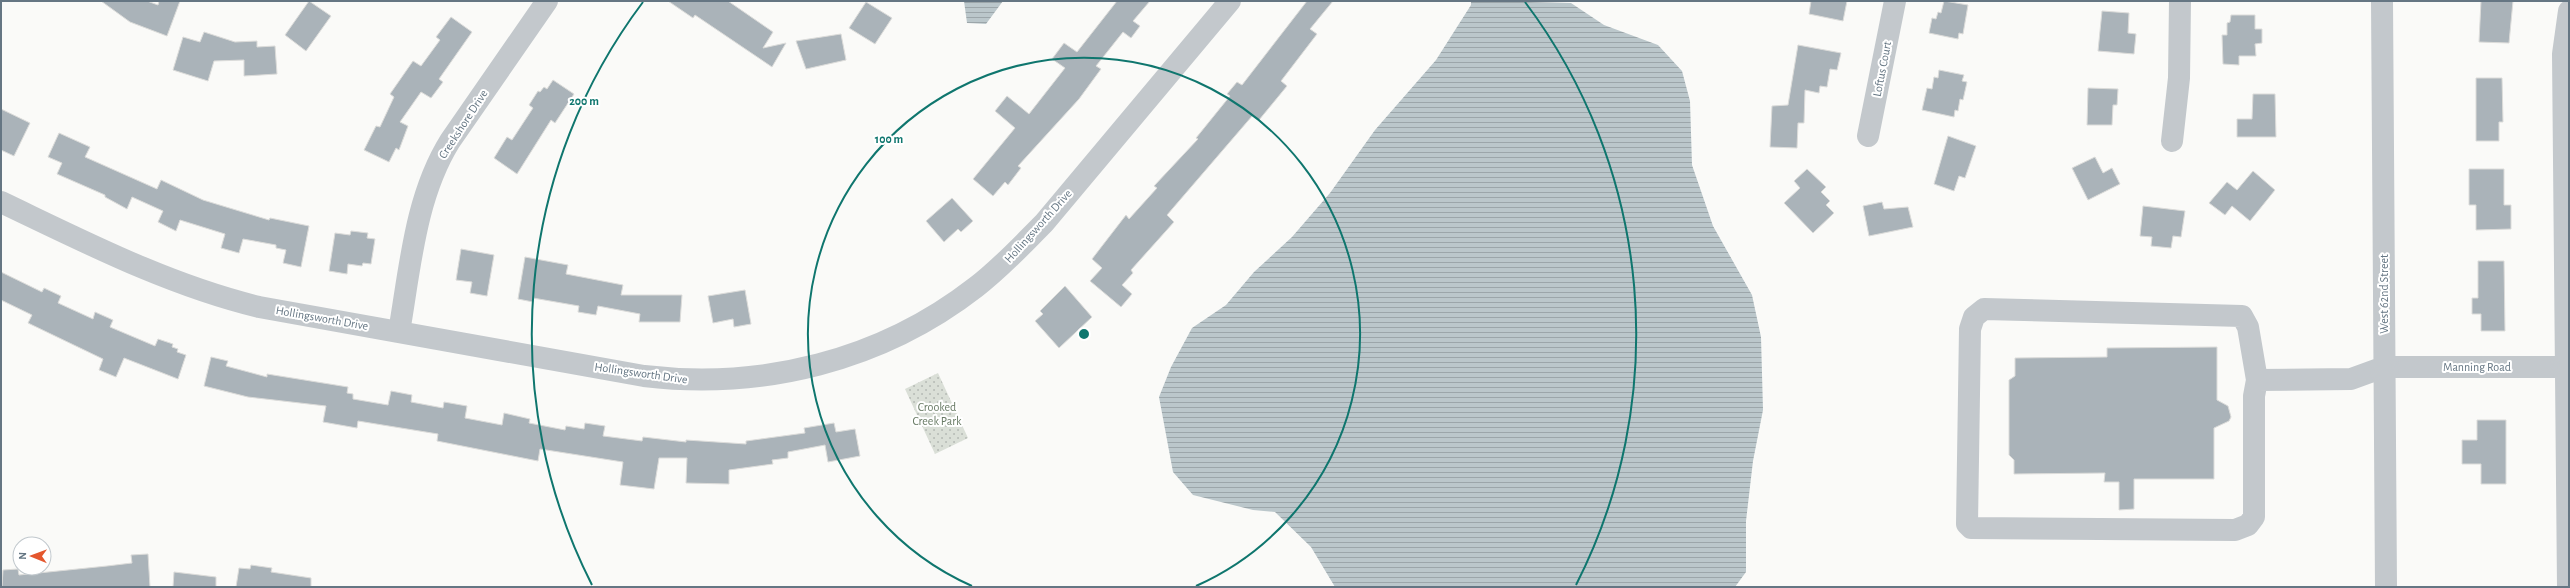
<svg xmlns="http://www.w3.org/2000/svg" width="2570" height="588" viewBox="0 0 2570 588" font-family="'Alegreya Sans',sans-serif">
<style>
.park{fill:url(#park-dots)}
.water{fill:url(#water-rules)}
.building{fill:#aab3b9;stroke:#dcdcda}
.lines{fill:none;stroke-linecap:round;stroke-linejoin:round}
.minor{stroke:#c3c8cc;stroke-width:22}
.ring{fill:none;stroke:#0f766e;stroke-width:2}
.labels{text-anchor:middle;stroke-width:4;stroke-linejoin:round;paint-order:stroke}
.street-label{font-size:12px;fill:#657683;stroke:#fff}
.park-label{font-size:12px;fill:#687a64;stroke:#fff}
.centre{fill:#0f766e;stroke:#fff;stroke-width:2}
.ring-label{font-size:12px;text-anchor:middle;font-weight:bold;fill:#0f766e;stroke:#fff;stroke-width:4;stroke-linejoin:round;paint-order:stroke}
</style>
<defs>
<pattern id="park-dots" width="8" height="8" patternUnits="userSpaceOnUse"><rect width="8" height="8" fill="#dadfd7"/><path d="M2 2h.1M6 6h.1" fill="none" stroke="#b4b9b4" stroke-width="1.8" stroke-linecap="round"/></pattern>
<pattern id="water-rules" width="6" height="5" patternUnits="userSpaceOnUse"><rect width="6" height="5" fill="#bbc7cb"/><path d="M0 2.5h6" fill="none" stroke="#9ca6aa"/></pattern>
</defs>
<rect width="100%" height="100%" fill="#fafaf8"/>
<path class="park" d="M938 373 968 438 935 454 905 389Z"/>
<path class="water" d="M964 1H1003L986 24 967 23Z
M1471 1 1571 3 1604 25 1658 45 1682 71 1690 101 1692 165 1713 226 1752 295 1761 337 1763 410 1753 461 1746 521V572L1735 587H1335L1311 547 1275 512 1253 510 1193 495 1173 472 1159 397 1171 367 1192 328 1226 305 1254 272 1292 237 1330 193 1375 130 1436 60 1471 5Z"/>
<path class="building" d="M101 1H147L158 5 159 1H180L167 36 130 22Z
M309 1 331 16 306 51 285 35Z
M668 1H728L773 32 763 48 786 43 772 67 695 15 693 18Z
M1117 1H1150L1133 21 1140 26 1131 38 1123 32 1096 66 1101 69 1079 99 1018 166 1021 168 1008 185 1005 182 993 196 973 179 1015 128 995 111 1007 96 1029 114 1065 68 1052 59 1064 43 1077 52Z
M1307 1H1333L1310 29 1317 34 1281 81 1287 86 1259 120 1253 115 1167 215 1174 222 1131 270 1133 273 1122 285 1132 294 1121 307 1090 281 1102 268 1092 259 1126 215 1129 219 1157 188 1154 186 1198 139 1196 138 1230 96 1227 94 1237 82 1242 85Z
M1811 1H1847L1843 21 1809 14Z
M1944 1 1968 5 1963 34 1959 33 1958 39 1929 33 1932 18 1936 19 1938 12 1941 13Z
M2481 1H2513L2509 43 2479 42Z
M866 2 892 18 875 44 849 28Z
M2102 11 2129 13 2128 33 2136 34 2134 54 2098 51Z
M2231 15H2255V29H2262V43L2255 44 2256 56H2239V65L2223 64 2222 35H2227V23L2230 22Z
M451 17 472 32 439 79 443 82 431 98 421 92 400 122 408 126 399 150 396 148 389 162 364 150 376 126 380 127 394 97 390 94 413 61 421 66 440 40 436 37Z
M204 32 235 42 257 41V47L275 46 277 74 244 76V60L214 61 208 81 173 70 183 37 200 42Z
M841 34 846 60 806 69 796 41Z
M1798 45 1841 53 1837 70 1830 69 1827 87 1820 86 1819 93 1805 90 1804 123H1798L1797 148 1770 147 1772 106 1788 105Z
M1939 70 1964 75 1962 81 1967 82 1963 100 1960 99 1958 111 1955 110 1954 117 1922 110 1927 88 1932 89 1934 77 1938 78Z
M2476 78H2502L2503 122H2499V141H2476Z
M553 80 574 94 555 123 551 120 517 174 494 158 507 137 512 140 533 108 529 105 538 91 540 92 544 87 547 89Z
M2088 88 2118 89 2117 105H2113L2112 125H2087Z
M2253 94H2275L2276 137H2237V119H2252Z
M1 109 30 123 14 156 1 150Z
M59 133 90 147 85 157 157 189 161 180 203 200 269 220 270 218 309 226 301 267 283 263 286 250 276 248V245L243 239 239 253 221 248 225 234 180 220 176 231 158 222 163 211 132 197 127 209 105 197V195L57 174 62 163 48 157Z
M1948 136 1976 146 1965 178 1959 176 1954 191 1934 184Z
M2095 157 2103 173 2112 168 2120 184 2088 200 2072 168Z
M1807 169 1826 187 1821 192 1830 201 1826 205 1834 213 1813 233 1784 203 1800 188 1794 181Z
M2469 169H2504V205H2511V229L2476 230V205H2469Z
M2253 171 2275 190 2250 221 2232 206 2225 215 2209 203 2227 182 2237 190Z
M952 198 973 221 961 232 958 229 944 242 926 221Z
M1882 202 1884 209 1908 207 1913 227 1869 236 1863 206Z
M2143 206 2185 211 2181 237 2173 236 2171 248 2151 246 2152 237 2140 236Z
M351 231 368 233 367 238 375 239 371 264 363 263 362 266 348 264 347 274 329 271 335 233 350 235Z
M461 249 494 255 487 296 470 293 472 282 456 280Z
M525 257 568 265 566 274 623 285 621 295H682L680 322H639L640 314 598 306 596 315 578 312 579 306 533 298V302L518 299Z
M2478 261H2504L2505 331H2481V314H2472V298H2478Z
M1 272 42 292 44 288 61 296 58 303 93 319 95 312 113 320 110 327 155 346 158 339 173 344 172 347 178 349 177 352 186 355 178 379 124 358 116 377 99 370 103 359 28 323 32 315 1 300Z
M1065 286 1092 317 1059 348 1035 321 1043 314 1040 311Z
M745 290 751 324 734 327 733 319 713 323 708 296Z
M2217 347V400L2228 406 2231 417 2229 421 2214 428V479H2134V509L2119 510V482H2104L2105 473 2014 474V460L2009 455V380L2015 376V358L2107 357V348Z
M211 357 228 361 226 366 267 377V374L348 387 347 393 353 394V399L388 405 391 391 412 395 411 402 443 408 444 402 467 406 465 418 502 425 504 413 530 419 529 423 565 430 566 426 584 429 585 423 605 426 603 436 642 441 643 437 686 442V440L746 444V441L805 433 804 428 834 423 836 432 855 429 860 456 828 462 825 445 788 452V458L772 460 773 464 729 470V484L686 483 687 458H659L654 489 620 485 623 462 540 449 538 461 437 441 438 434 358 421 357 428 323 422 326 406 248 397 204 386Z
M2477 420H2506V484H2481V464H2462V440H2477Z
M148 554 150 587H2L3 570 18 569 19 575 107 566 132 563 131 555Z
M251 565 272 568 271 572 311 578V587H236L239 568 250 569Z
M174 572 216 577V587H173Z"/>
<g class="lines">
<path class="minor" d="M2382 1 2386 587
M1868 136 1895 1
M2172 141 2179 78 2180 1
M1 202C85 242 168 285 259 307L644 376C762 390 881 361 976 287 1001 268 1022 245 1044 223L1230 1
M399 332C410 269 415 197 450 141L547 1
M2257 380 2248 327 2242 316 1984 309 1974 317 1970 329 1967 524 1971 528 2235 530 2248 525 2254 517V396L2257 380 2351 379 2384 367H2569
M2568 587 2563 54 2569 11"/>
</g>
<g class="ring">
<path d="M972 586A276 276 0 1 1 1196 586"/>
<path d="M592 585A552 552 0 0 1 643 2M1525 2A552 552 0 0 1 1576 585"/>
</g>
<g class="labels">
<g class="street-label">
<text transform="translate(1882 69) rotate(-79)" y="4">Loftus Court</text>
<text transform="translate(463 124) rotate(-57)" y="4">Creekshore Drive</text>
<text transform="translate(1038 226) rotate(-48)" y="4">Hollingsworth Drive</text>
<text transform="translate(2384 294) rotate(-90)" y="4">West 62nd Street</text>
<text transform="translate(322 318) rotate(10)" y="4">Hollingsworth Drive</text>
<text x="2477" y="371">Manning Road</text>
<text transform="translate(641 373) rotate(8)" y="4">Hollingsworth Drive</text>
</g>
<g class="park-label">
<text x="937" y="411">Crooked<tspan x="937" dy="14">Creek Park</tspan></text>
</g>
</g>
<circle cx="1084" cy="334" r="6" class="centre"/>
<g class="ring-label">
<text x="584" y="105">200 m</text>
<text x="889" y="143">100 m</text>
</g>
<rect width="2570" height="588" fill="none" stroke="#657683" stroke-width="4"/>
<g transform="translate(32 556) rotate(271)"><circle r="19" fill="#ffffff" stroke="#c1c8cd"/>
<path d="M0-3L7 15L0 10L-7 15Z" fill="#e4572e"/>
<text y="-6" font-size="11" font-weight="bold" text-anchor="middle" fill="#657683">N</text>
</g>
</svg>
